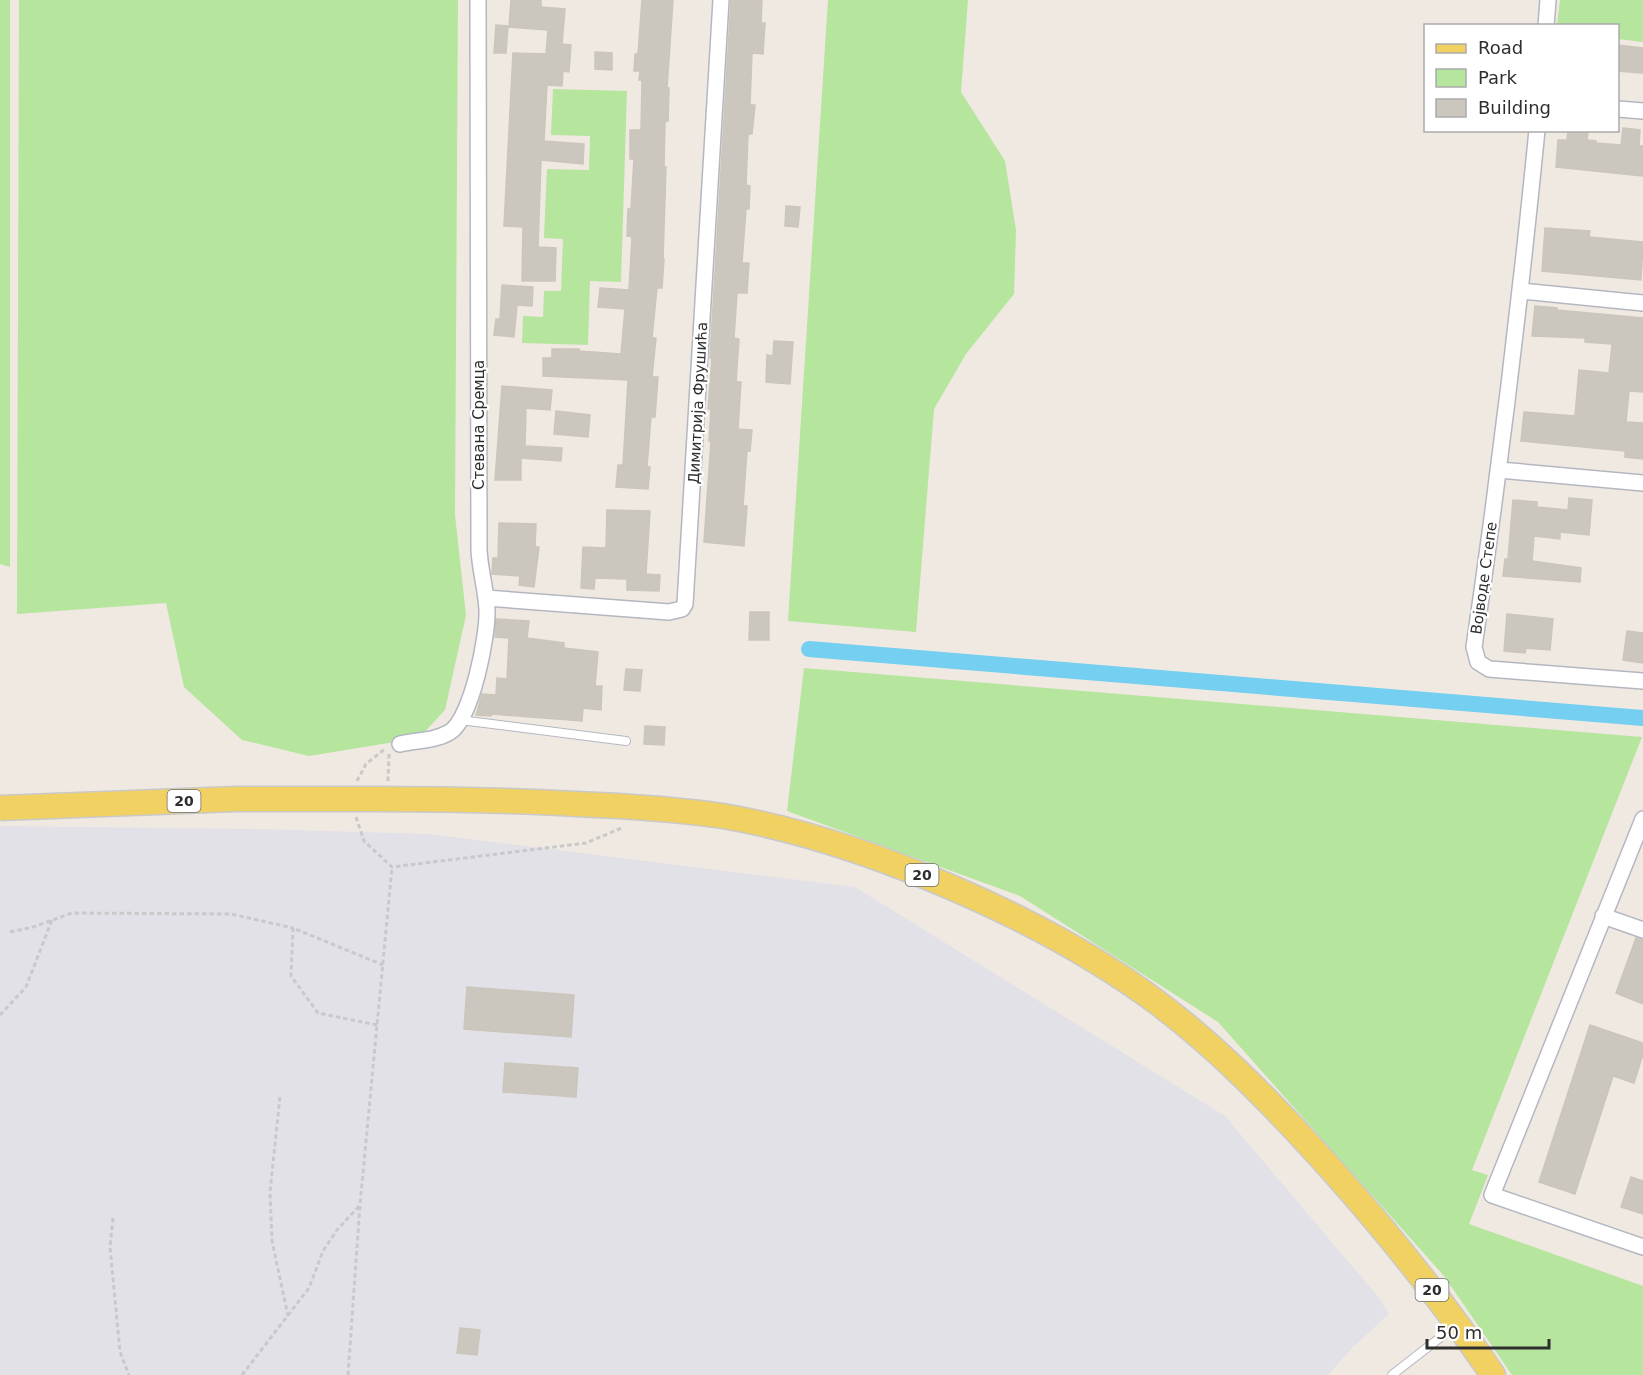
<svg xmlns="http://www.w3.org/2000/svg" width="1643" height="1375" viewBox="0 0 1643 1375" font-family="'DejaVu Sans',sans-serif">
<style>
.industrial{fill:#e3e1e8}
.green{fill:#b6e59e}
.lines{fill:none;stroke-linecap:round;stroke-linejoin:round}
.canal{stroke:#75cff0;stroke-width:16}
.building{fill:#cbc7bf;stroke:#cbc5ba;stroke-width:1.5}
.lane-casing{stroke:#b4b7c1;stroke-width:10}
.street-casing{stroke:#b4b7c1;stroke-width:18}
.primary-casing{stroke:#c9c9c9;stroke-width:27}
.path{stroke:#c9c9c9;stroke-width:3;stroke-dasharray:4.5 3;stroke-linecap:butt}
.lane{stroke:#fff;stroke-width:8}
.street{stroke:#fff;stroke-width:15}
.primary{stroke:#f2d163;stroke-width:24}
.primary-bridge-casing{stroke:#c9c9c9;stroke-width:27;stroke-linecap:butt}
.primary-bridge{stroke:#f2d163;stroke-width:24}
.labels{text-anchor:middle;stroke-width:4.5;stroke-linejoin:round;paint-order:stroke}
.shield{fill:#fff;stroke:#6d6d6d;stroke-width:1.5}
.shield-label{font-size:14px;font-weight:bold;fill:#2e2e2e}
.street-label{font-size:15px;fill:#2e2e2e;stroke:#fff}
</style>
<rect width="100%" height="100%" fill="#efe9e1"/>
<path class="industrial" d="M0 826 259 829 429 834 855 887 1225 1116 1380 1299 1389 1314 1352 1348 1328 1375H0Z"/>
<path class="green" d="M0 0H10V567L0 564Z
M19 0H458L455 515 466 615 445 710 419 738 309 756 242 740 184 687 166 603 17 614Z
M828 0H968L961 92 1005 161 1016 230 1014 294 966 354 934 409 916 632 788 621Z
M1560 0H1643V42L1618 39V26L1557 25Z
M553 89 627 91 621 282 590 281 588 345 522 343 523 316 543 317 544 291H561L563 239 544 238 547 169 589 170 590 136 551 135Z
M804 668 1642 737 1472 1170 1488 1175 1469 1224 1643 1286V1375H1512L1444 1276 1218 1022 1020 896 787 811Z"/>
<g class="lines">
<path class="canal" d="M809 649 1643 718"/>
</g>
<path class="building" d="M511 0H541V7L565 9 562 44 571 45 569 72 563 71 562 86 547 85 544 141 584 144 583 164 541 160 538 247 556 248 555 281H522L523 227 504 226 513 53 546 54 548 30 509 27Z
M642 0H673L667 88H669L668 121H665L664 167H666L663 259H664L662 288H657L652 338H656L652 377H658L655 417H651L647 467H650L648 489 616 487 618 465H623L628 380 543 376V358H552V349H579V351L621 354 625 309 598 307 600 288 629 290 632 237 627 236 628 209H631L634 159H630V130H641L642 80H639L640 71H634L635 54H638Z
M731 0H762L761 23H765L763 54 752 53 750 105H755L752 134H748L746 185 750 186 749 209H746L742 263H749L747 293H737L734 338 739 339 736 382H741L738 429 752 430 750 451H747L743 506H747L744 546 704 542 711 441H709L711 409H708L712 358H710Z
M496 25 508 26 506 53H494Z
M1617 45 1643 48V73L1617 71Z
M595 52 612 53V70L595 69Z
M1623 128 1640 130 1639 146H1643V176L1556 167 1558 140H1567L1568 130 1588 132 1587 140 1596 141V143L1621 145Z
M786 206 800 207 798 227 785 226Z
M1545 228 1590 231 1589 237 1643 242 1641 280 1542 271Z
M502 285 533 287 532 306 517 305 514 337 494 335 496 319H500Z
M1535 306 1557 308V310L1643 318V392L1629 391 1626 422 1643 423V459L1625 457V451L1521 441 1524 412 1575 416 1579 370 1609 373 1612 344 1585 342V338L1532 336Z
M774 341 793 342 790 384 766 382 767 355 773 356Z
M502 386 552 390 550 410 526 408 525 446 562 448 561 461 521 458V480H495Z
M556 411 590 415 588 437 554 434Z
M1569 498 1592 500 1589 535 1560 532V539L1534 536 1532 561 1581 568 1580 582 1503 576 1505 559H1508L1513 500 1537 502V507L1568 510Z
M607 510 650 511 646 574 660 575 659 591 627 590V579L595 578 594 589 581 588 583 547 606 548Z
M499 523 536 524 535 547H539L534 587 519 585 520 576 492 574 493 558H498Z
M750 612H769V640H749Z
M1507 614 1553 619 1550 650 1526 648 1525 653 1504 651Z
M496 619 529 621 527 638 564 643V648L598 652 595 686H602L601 710 583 708 582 721 491 714V716L476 715 482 694 496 695 497 678 507 679 509 638 495 637Z
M1627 631 1643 633V663L1623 660Z
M626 669 642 670 640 691 624 690Z
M645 726 665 727 664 745 644 744Z
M1636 938 1643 940V1004L1616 993Z
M467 987 574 995 571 1037 464 1029Z
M1590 1025 1643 1043V1054L1634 1083 1613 1076 1575 1194 1539 1182Z
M505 1063 578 1068 576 1097 503 1092Z
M1631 1177 1643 1181V1214L1621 1207Z
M460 1328 480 1330 477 1355 457 1353Z"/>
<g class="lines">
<g class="lane-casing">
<path id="lane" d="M460 720 626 741
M1392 1375 1455 1326"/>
</g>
<g class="street-casing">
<path id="street" d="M1546 26 1548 0
M1618 109 1643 111
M1537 130C1520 303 1499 475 1474 647L1478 662 1489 669 1643 681
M1522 291 1643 303
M1500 470 1643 483
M486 598 669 612 682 609 685 604 721 0
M400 744C417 740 435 741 450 732 472 718 488 635 487 610 486 589 480 570 479 550L478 0
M1643 819 1492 1195 1643 1247
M1603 916 1643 930"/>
</g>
<g class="primary-casing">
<path id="primary" d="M369 799C438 799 507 800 576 804 626 806 675 809 723 816 804 830 879 856 953 888 1025 919 1095 956 1158 1003 1222 1051 1278 1110 1332 1170 1390 1235 1444 1303 1493 1375"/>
</g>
<path class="path" d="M357 781 366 764 386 748
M388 781 389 754
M356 817 364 841 392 867 586 843 624 827
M10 932 33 927 72 913 231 914 293 928
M0 1015 26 987 52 920
M377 1025 318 1013 291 976 293 928 383 965
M280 1097 270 1192 272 1241 288 1316
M113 1218 110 1247 120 1352 129 1375
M242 1375 309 1288 323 1251 337 1230 360 1205
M348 1375 360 1205 392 867"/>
<use href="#lane" class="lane"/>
<use href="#street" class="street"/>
<use href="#primary" class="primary"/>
<g class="primary-bridge-casing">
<path id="primary-bridge" d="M0 808 236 799H369"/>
</g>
<use href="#primary-bridge" class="primary-bridge"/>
</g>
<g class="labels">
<g class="shield">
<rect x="167.5" y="790" width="33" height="22" rx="4.5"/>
<rect x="905.5" y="864" width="33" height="22" rx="4.5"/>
<rect x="1415.5" y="1279" width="33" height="22" rx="4.5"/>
</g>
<g class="shield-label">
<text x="184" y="806">20</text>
<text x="922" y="880">20</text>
<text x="1432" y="1295">20</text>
</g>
<g class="street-label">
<text transform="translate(698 403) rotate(-87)" y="5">Димитрија Фрушића</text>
<text transform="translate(479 425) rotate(-90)" y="5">Стевана Сремца</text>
<text transform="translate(1484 578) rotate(-82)" y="5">Војводе Степе</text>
</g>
</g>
<rect x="1424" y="24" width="195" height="108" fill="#ffffff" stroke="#ababab" stroke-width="1.5"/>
<rect x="1436" y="44" width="30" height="9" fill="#f2d163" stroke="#ababab" stroke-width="1.5"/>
<text x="1478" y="54" font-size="18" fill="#2e2e2e">Road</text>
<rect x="1436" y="69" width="30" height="18" fill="#b6e59e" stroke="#ababab" stroke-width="1.5"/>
<text x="1478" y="84" font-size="18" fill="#2e2e2e">Park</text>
<rect x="1436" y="99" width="30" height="18" fill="#cbc7bf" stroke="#ababab" stroke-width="1.5"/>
<text x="1478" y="114" font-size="18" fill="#2e2e2e">Building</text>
<path d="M1427 1339v9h122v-9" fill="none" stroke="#2e2e2e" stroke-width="3"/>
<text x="1436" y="1339" font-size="18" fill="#2e2e2e" stroke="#ffffff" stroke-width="4.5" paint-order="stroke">50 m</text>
</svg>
